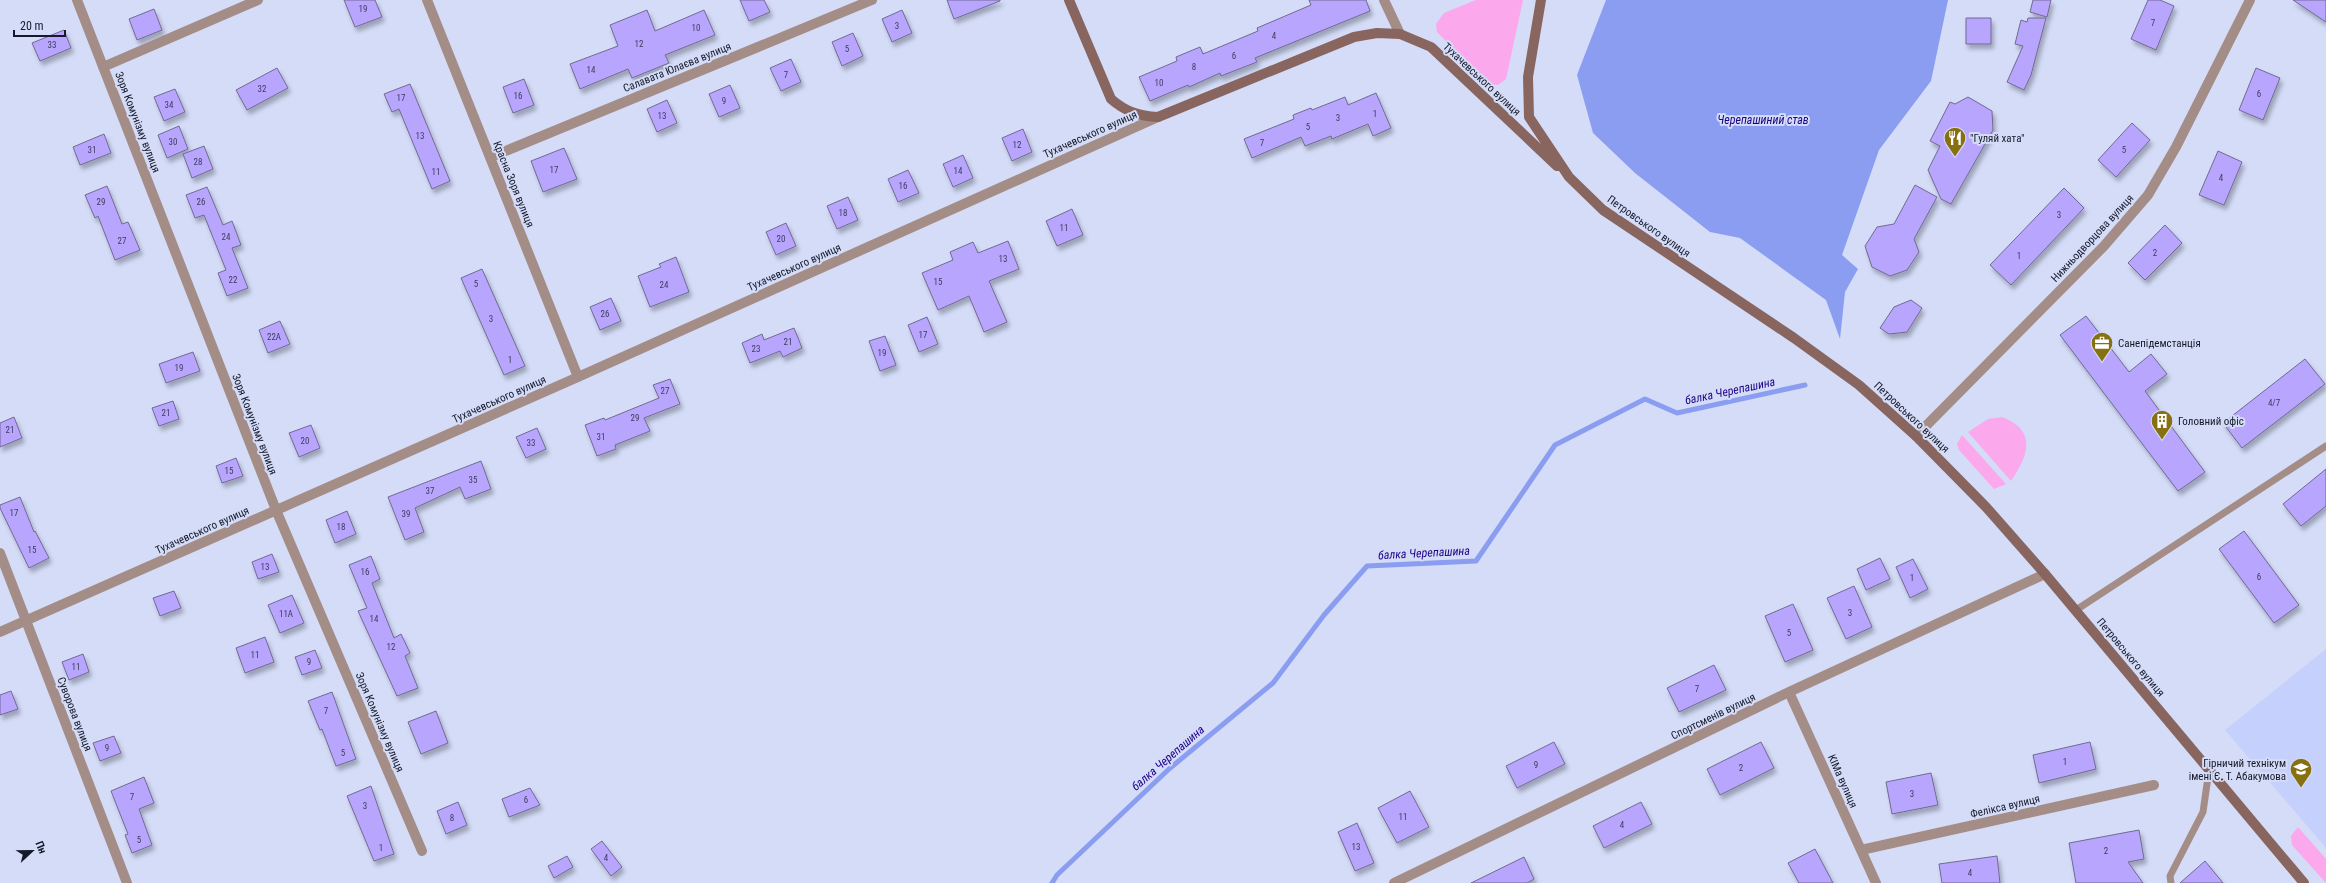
<svg xmlns="http://www.w3.org/2000/svg" width="2326" height="883" viewBox="0 0 2326 883" font-family="'Roboto Condensed',sans-serif">
<style>
.built{fill:#c5d1fc}
.green{fill:#fba8ec}
.water{fill:#8a9df1}
.lines{fill:none;stroke-linecap:round;stroke-linejoin:round}
.stream{stroke:#8a9df1;stroke-width:5}
.building{fill:#b8a5fd;stroke:#716993;filter:url(#shadow)}
.service{stroke:#a58d87;stroke-width:7}
.minor{stroke:#a58d87;stroke-width:10}
.secondary{stroke:#88665f;stroke-width:10}
.labels{text-anchor:middle;stroke-width:4;stroke-linejoin:round;paint-order:stroke}
.number-label{font-size:9px;fill:#3e3c5e}
.street-label{font-size:11px;fill:#151929;stroke:#d4dcf8}
.poi-label{font-size:11px;fill:#151929;stroke:#d4dcf8;text-anchor:start}
.water-label{font-size:12px;font-style:italic;fill:#1c0085;stroke:#d4dcf8}
</style>
<defs>
<filter id="shadow"><feDropShadow dx="2.5" dy="4.5" stdDeviation="2" flood-color="#0004"/></filter>
</defs>
<rect width="100%" height="100%" fill="#d4dcf8"/>
<path class="built" d="M2326 649V848L2225 730Z"/>
<path class="green" d="M1476 0H1523L1506 79 1498 85 1488 84 1437 32 1436 24 1444 13Z
M2002 417C2038 431 2028 456 2011 481L1968 432 1988 419Z
M1962 435 2006 484 1994 489 1959 450 1957 444Z
M2298 827 2326 859V883L2292 845 2291 836Z"/>
<path class="water" d="M1606 0H1948L1931 81 1879 150 1842 255 1858 269 1845 292 1840 339 1826 300 1740 238 1710 232 1635 173 1593 133 1577 75Z"/>
<g class="lines">
<path class="stream" d="M1052 883 1057 875 1169 769 1273 683 1324 615 1367 566 1476 561 1555 445 1645 399 1677 413 1805 385"/>
</g>
<path class="building" d="M344 0H375L382 17 355 27Z
M740 0H764L770 12 749 21Z
M947 0H1000V1L954 19Z
M1309 0H1366L1370 11 1255 58 1257 62 1221 76 1220 73 1189 87 1188 85 1150 101 1139 77 1177 61 1176 57 1200 47 1203 54 1258 31 1257 28 1311 5Z
M2033 0H2051L2047 17 2030 12Z
M2148 0H2160L2174 6 2156 50 2131 39Z
M2293 0H2326V22Z
M154 9 162 30 137 40 129 19Z
M647 10 655 31 704 10 715 35 665 55 669 63 632 78 628 69 580 89 570 64 618 46 610 25Z
M902 10 912 33 892 42 882 19Z
M1966 18H1991V44H1966Z
M2028 18H2046L2031 75 2024 90 2007 82 2023 46 2015 44 2021 20 2027 22Z
M64 30 71 48 40 61 32 43Z
M853 33 863 56 842 66 832 42Z
M791 59 801 82 781 91 770 68Z
M277 68 288 88 247 110 236 90Z
M2256 68 2280 78 2263 120 2239 110Z
M524 79 534 105 513 113 503 87Z
M410 84 450 181 432 189 399 109 392 112 384 94Z
M730 85 740 108 719 117 709 94Z
M175 89 185 112 164 121 154 97Z
M1376 93 1391 128 1373 136 1368 124 1332 139 1331 136 1305 146 1301 137 1252 158 1244 139 1294 119 1293 115 1311 108 1312 110 1345 97 1348 105Z
M1968 97 1992 111 1993 130 1951 204 1941 199 1928 170 1940 146 1930 141 1950 102 1955 104Z
M667 100 677 123 657 132 647 109Z
M2132 123 2150 140 2116 177 2098 160Z
M179 126 188 149 167 158 158 135Z
M1023 129 1032 152 1012 161 1002 138Z
M104 134 111 153 80 165 73 147Z
M204 146 213 169 192 178 183 154Z
M564 148 577 179 543 192 531 161Z
M2218 151 2242 162 2224 205 2199 195Z
M963 155 973 178 953 187 943 164Z
M908 170 919 193 898 202 888 179Z
M1915 185 1937 197 1914 239 1919 252 1907 270 1890 276 1872 267 1865 246 1877 227 1894 224Z
M107 186 122 224 128 222 140 250 115 260 98 216 95 218 85 195Z
M207 187 223 225 232 221 241 245 232 248 248 288 227 296 218 273 226 270 204 215 195 218 186 195Z
M2064 188 2084 208 2011 285 1990 265Z
M848 197 858 220 837 229 827 206Z
M1072 209 1083 235 1057 246 1046 221Z
M786 223 796 246 776 255 766 232Z
M2165 225 2182 243 2145 280 2128 263Z
M1008 241 1019 269 989 281 1007 322 984 332 969 296 938 310 922 273 953 260 950 252 973 242 978 253Z
M676 257 689 292 650 307 638 276 661 267 659 264Z
M482 269 525 366 504 375 461 278Z
M611 298 621 321 600 330 590 307Z
M1911 300 1922 308 1907 332 1889 334 1880 328 1894 307Z
M2086 316 2129 372 2151 354 2167 374 2145 391 2205 472 2178 491 2060 335Z
M927 317 938 344 919 352 908 325Z
M280 321 290 344 268 353 259 330Z
M794 328 802 348 783 357 780 351 750 363 742 343 762 334 764 340Z
M885 336 896 365 880 371 869 341Z
M193 352 200 371 166 383 159 364Z
M2305 359 2325 384 2242 448 2223 423Z
M670 379 680 404 644 418 650 431 615 445 616 449 597 456 585 425 604 418 605 420 659 398 653 385Z
M173 401 179 419 159 426 152 408Z
M14 417 22 438 0 447V423Z
M311 425 320 448 299 457 289 433Z
M537 428 546 449 526 458 516 437Z
M236 458 243 476 222 483 216 466Z
M481 461 491 489 465 499 460 487 415 508 424 532 405 540 388 497Z
M2326 469V506L2301 526 2283 504Z
M20 497 34 532 35 531 49 558 29 568 0 508V505Z
M347 511 356 534 335 543 326 520Z
M2244 531 2299 605 2274 623 2219 549Z
M272 554 279 572 258 579 252 562Z
M371 556 380 579 372 583 394 638 401 634 410 653 405 656 418 688 397 696 358 611 367 608 349 565Z
M1880 558 1890 579 1866 590 1857 569Z
M1913 559 1928 589 1910 598 1896 567Z
M1854 586 1872 627 1846 639 1827 598Z
M174 591 181 608 160 616 153 598Z
M292 595 304 623 280 633 268 605Z
M1793 604 1813 650 1785 662 1765 616Z
M265 637 274 662 245 673 236 648Z
M315 650 322 668 302 675 295 657Z
M83 654 89 672 69 680 62 662Z
M1714 665 1726 690 1679 712 1667 688Z
M11 691 18 709 0 715V695Z
M332 692 356 759 336 766 322 729 320 730 308 701Z
M436 711 448 743 421 754 408 722Z
M114 736 121 753 100 761 93 743Z
M1554 742 1565 764 1517 788 1506 766Z
M1761 742 1774 768 1720 795 1707 769Z
M2090 742 2096 769 2039 783 2033 755Z
M1931 773 1938 805 1892 814 1886 782Z
M144 777 154 803 139 809 152 845 132 853 125 835 128 834 111 791Z
M371 786 394 854 374 861 347 796Z
M530 788 540 805 509 817 502 799Z
M1410 791 1429 827 1397 843 1378 808Z
M458 802 467 825 446 834 437 811Z
M1641 802 1652 824 1604 848 1593 826Z
M1357 823 1374 863 1355 871 1338 832Z
M2139 830 2144 859 2128 862 2143 883H2076L2069 843Z
M602 841 622 867 611 876 591 849Z
M1815 849 1833 883H1799L1788 863Z
M567 856 573 867 554 878 548 866Z
M1997 856 2000 883H1942L1939 864Z
M1524 857 1534 879 1527 883H1471Z
M2205 861 2223 883H2180Z"/>
<g class="lines">
<path class="service" d="M2076 610 2326 446
M2171 883 2170 876 2203 812 2209 770"/>
<path class="minor" d="M77 0 276 510 422 851
M427 0 578 377
M1384 0 1400 34
M103 67 258 0
M491 157 872 0
M1916 436 2104 246 2148 195 2176 147 2250 0
M0 553 127 883
M0 632 578 377 1158 117
M1789 692 1876 883
M1861 850 2154 785
M1394 883 1789 692 2045 574"/>
<path class="secondary" d="M1069 0 1111 99C1126 112 1139 116 1158 117L1354 37 1377 33 1400 34 1431 47 1557 166
M1541 0 1528 77 1529 117 1569 177 1603 210 1794 338 1859 385 1916 436 1986 507 2045 574 2304 883"/>
</g>
<defs>
<g id="restaurant-pin" transform="scale(1.15)"><path d="M0 17L-7.5 6A9.5 9.5 0 1 1 7.5 6Z" fill="#877010" stroke="#d4dcf8"/><path d="M-5-6h1v4h1v-4h1v4h1v-4h1v5L-1.5 .5V6h-2V.5L-5-1ZM5-6V6H3V1.5H1.5Q1.5-4 5-6Z" fill="#fff"/></g>
<g id="office-pin" transform="scale(1.15)"><path d="M0 17L-7.5 6A9.5 9.5 0 1 1 7.5 6Z" fill="#877010" stroke="#d4dcf8"/><path d="M-6-3h4V-5.5h4V-3h4V5H-6ZM-1-4.5V-3h2v-1.5ZM-6 0V1H6V0Z" fill="#fff"/></g>
<g id="building-pin" transform="scale(1.15)"><path d="M0 17L-7.5 6A9.5 9.5 0 1 1 7.5 6Z" fill="#877010" stroke="#d4dcf8"/><path d="M-4-6H4V6H1V3H-1V6H-4ZM-2.5-4.3h1.7v1.8h-1.7ZM.8-4.3h1.7v1.8H.8ZM-2.5-1h1.7V.8h-1.7ZM.8-1h1.7V.8H.8Z" fill="#fff"/></g>
<g id="university-pin" transform="scale(1.15)"><path d="M0 17L-7.5 6A9.5 9.5 0 1 1 7.5 6Z" fill="#877010" stroke="#d4dcf8"/><path d="M0-5L7-2L0 1L-7-2ZM-4 1L0 2.5L4 1V4Q0 6-4 4Z" fill="#fff"/></g>
</defs>
<g fill-rule="evenodd">
<use href="#restaurant-pin" x="1955" y="138"/>
<use href="#office-pin" x="2102" y="343"/>
<use href="#building-pin" x="2162" y="421"/>
<use href="#university-pin" x="2301" y="769"/>
</g>
<g class="labels">
<g class="number-label">
<text x="363" y="12">19</text>
<text x="2153" y="26">7</text>
<text x="897" y="29">3</text>
<text x="696" y="31">10</text>
<text x="1274" y="39">4</text>
<text x="639" y="47">12</text>
<text x="52" y="48">33</text>
<text x="847" y="52">5</text>
<text x="1234" y="59">6</text>
<text x="1194" y="70">8</text>
<text x="591" y="73">14</text>
<text x="786" y="78">7</text>
<text x="1159" y="86">10</text>
<text x="262" y="92">32</text>
<text x="2259" y="97">6</text>
<text x="518" y="99">16</text>
<text x="401" y="101">17</text>
<text x="724" y="104">9</text>
<text x="169" y="108">34</text>
<text x="1375" y="117">1</text>
<text x="662" y="119">13</text>
<text x="1338" y="121">3</text>
<text x="1308" y="130">5</text>
<text x="420" y="139">13</text>
<text x="173" y="145">30</text>
<text x="1262" y="146">7</text>
<text x="1017" y="148">12</text>
<text x="92" y="153">31</text>
<text x="2124" y="153">5</text>
<text x="198" y="165">28</text>
<text x="554" y="173">17</text>
<text x="958" y="174">14</text>
<text x="436" y="175">11</text>
<text x="2221" y="181">4</text>
<text x="903" y="189">16</text>
<text x="101" y="205">29</text>
<text x="201" y="205">26</text>
<text x="843" y="216">18</text>
<text x="2059" y="218">3</text>
<text x="1064" y="231">11</text>
<text x="226" y="240">24</text>
<text x="781" y="242">20</text>
<text x="122" y="244">27</text>
<text x="2155" y="256">2</text>
<text x="2019" y="259">1</text>
<text x="1003" y="262">13</text>
<text x="233" y="283">22</text>
<text x="938" y="285">15</text>
<text x="476" y="287">5</text>
<text x="664" y="288">24</text>
<text x="605" y="317">26</text>
<text x="491" y="322">3</text>
<text x="923" y="338">17</text>
<text x="274" y="340">22А</text>
<text x="788" y="345">21</text>
<text x="756" y="352">23</text>
<text x="882" y="356">19</text>
<text x="510" y="363">1</text>
<text x="179" y="371">19</text>
<text x="665" y="394">27</text>
<text x="2274" y="406">4/7</text>
<text x="166" y="416">21</text>
<text x="635" y="421">29</text>
<text x="10" y="433">21</text>
<text x="601" y="440">31</text>
<text x="305" y="444">20</text>
<text x="531" y="446">33</text>
<text x="229" y="474">15</text>
<text x="473" y="483">35</text>
<text x="430" y="494">37</text>
<text x="14" y="516">17</text>
<text x="406" y="517">39</text>
<text x="341" y="530">18</text>
<text x="32" y="553">15</text>
<text x="265" y="570">13</text>
<text x="365" y="575">16</text>
<text x="2259" y="580">6</text>
<text x="1912" y="581">1</text>
<text x="1850" y="616">3</text>
<text x="286" y="617">11А</text>
<text x="374" y="622">14</text>
<text x="1789" y="636">5</text>
<text x="391" y="650">12</text>
<text x="255" y="658">11</text>
<text x="309" y="665">9</text>
<text x="76" y="670">11</text>
<text x="1697" y="692">7</text>
<text x="326" y="714">7</text>
<text x="107" y="751">9</text>
<text x="343" y="756">5</text>
<text x="2065" y="765">1</text>
<text x="1536" y="768">9</text>
<text x="1741" y="771">2</text>
<text x="1912" y="797">3</text>
<text x="132" y="800">7</text>
<text x="526" y="803">6</text>
<text x="365" y="809">3</text>
<text x="1403" y="820">11</text>
<text x="452" y="821">8</text>
<text x="1622" y="828">4</text>
<text x="139" y="843">5</text>
<text x="1356" y="850">13</text>
<text x="381" y="851">1</text>
<text x="2106" y="854">2</text>
<text x="606" y="861">4</text>
<text x="1970" y="876">4</text>
</g>
<g class="street-label">
<text transform="translate(677 67) rotate(-22)" y="4">Салавата Юлаєва вулиця</text>
<text transform="translate(1482 79) rotate(43)" y="4">Тухачевського вулиця</text>
<text transform="translate(138 122) rotate(69)" y="4">Зоря Комунізму вулиця</text>
<text transform="translate(1090 134) rotate(-24)" y="4">Тухачевського вулиця</text>
<text transform="translate(514 184) rotate(68)" y="4">Красна Зоря вулиця</text>
<text transform="translate(1649 226) rotate(35)" y="4">Петровського вулиця</text>
<text transform="translate(2092 238) rotate(-47)" y="4">Нижньодворцова вулиця</text>
<text transform="translate(794 267) rotate(-24)" y="4">Тухачевського вулиця</text>
<text transform="translate(499 399) rotate(-24)" y="4">Тухачевського вулиця</text>
<text transform="translate(1912 417) rotate(43)" y="4">Петровського вулиця</text>
<text transform="translate(255 424) rotate(69)" y="4">Зоря Комунізму вулиця</text>
<text transform="translate(202 530) rotate(-24)" y="4">Тухачевського вулиця</text>
<text transform="translate(2131 657) rotate(50)" y="4">Петровського вулиця</text>
<text transform="translate(75 714) rotate(69)" y="4">Суворова вулиця</text>
<text transform="translate(1713 716) rotate(-26)" y="4">Спортсменів вулиця</text>
<text transform="translate(380 722) rotate(67)" y="4">Зоря Комунізму вулиця</text>
<text transform="translate(1843 781) rotate(66)" y="4">КІМа вулиця</text>
<text transform="translate(2005 806) rotate(-13)" y="4">Фелікса вулиця</text>
</g>
<g class="poi-label">
<text x="1970" y="142">"Гуляй хата"</text>
<text x="2118" y="347">Санепідемстанція</text>
<text x="2178" y="425">Головний офіс</text>
<text x="2286" y="767" text-anchor="end">Гірничий технікум<tspan x="2286" dy="13">імені Є. Т. Абакумова</tspan></text>
</g>
<g class="water-label">
<text x="1763" y="124">Черепашиний став</text>
<text transform="translate(1730 391) rotate(-12)" y="4">балка Черепашина</text>
<text transform="translate(1424 553) rotate(-3)" y="4">балка Черепашина</text>
<text transform="translate(1168 758) rotate(-41)" y="4">балка Черепашина</text>
</g>
</g>
<g transform="translate(32 851) rotate(68)" stroke="#d4dcf8" stroke-width="3" paint-order="stroke">
<path d="M0-3L7 15L0 10L-7 15Z" fill="#151929"/>
<text y="-6" font-size="11" font-weight="bold" text-anchor="middle" fill="#151929">Пн</text>
</g>
<path d="M14 30v6h51v-6" fill="none" stroke="#151929" stroke-width="2"/>
<text x="20" y="30" font-size="12" fill="#151929" stroke="#d4dcf8" stroke-width="3" paint-order="stroke">20 m</text>
</svg>
